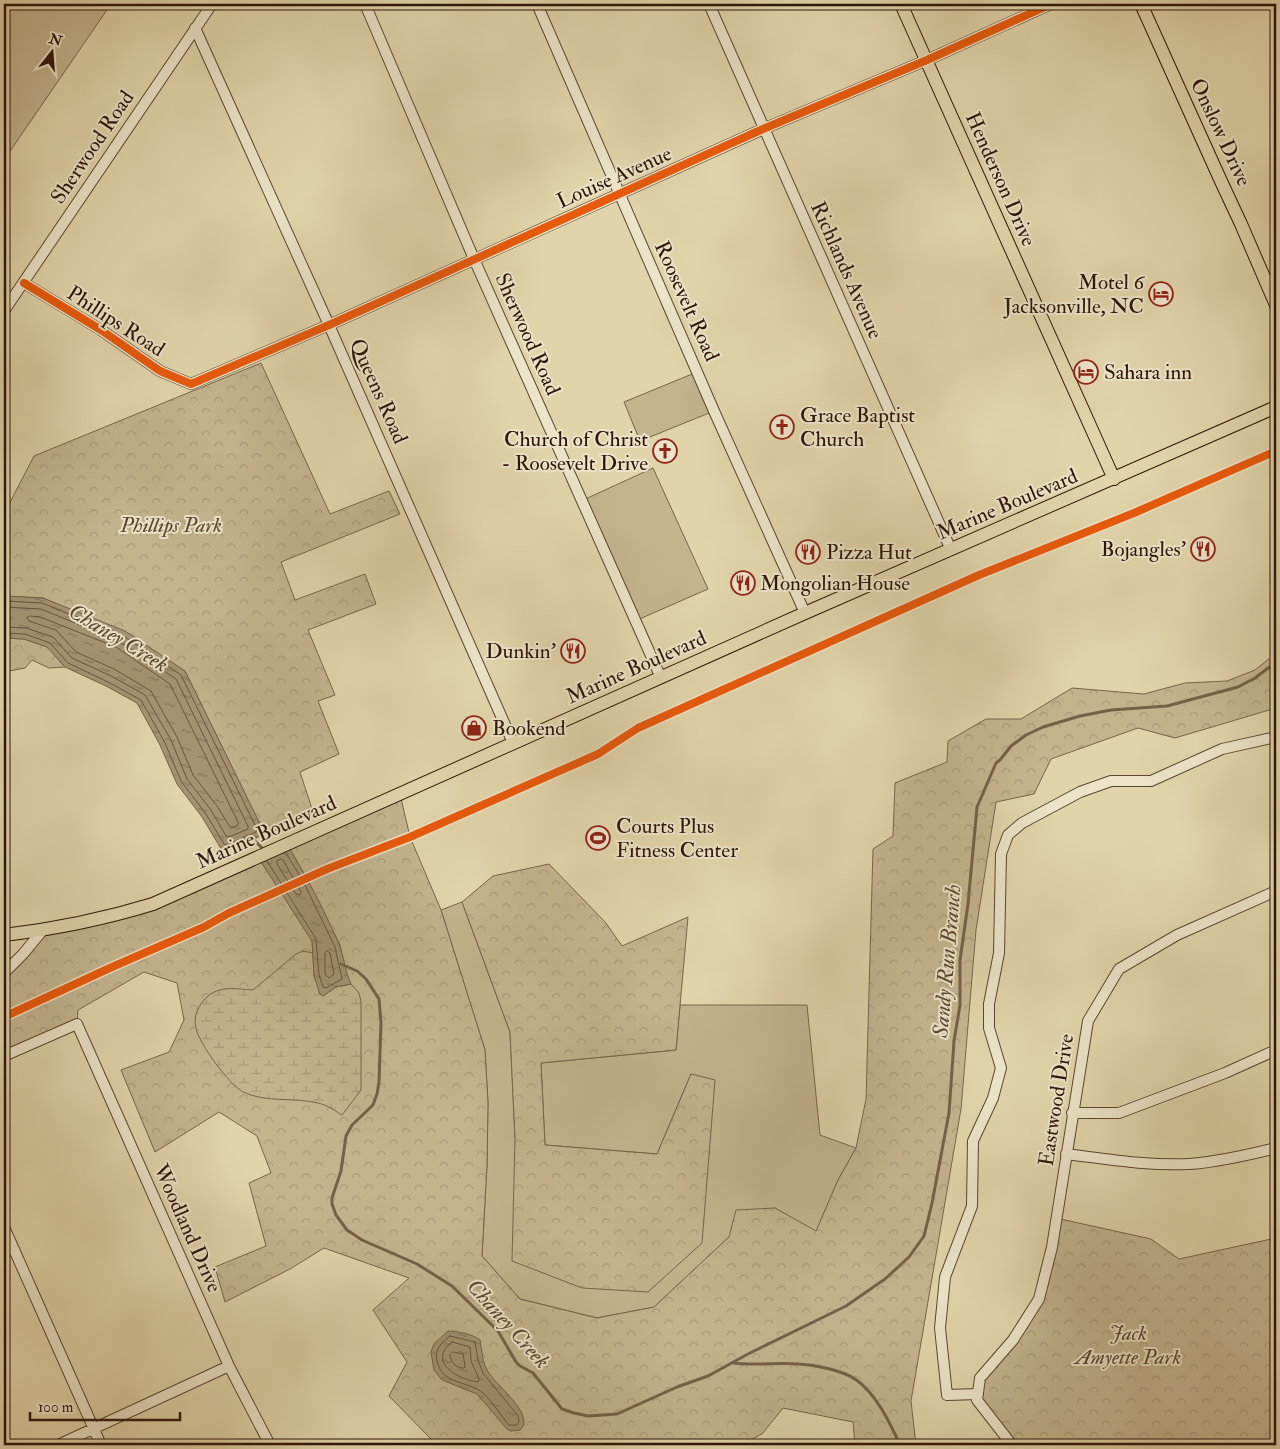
<svg xmlns="http://www.w3.org/2000/svg" width="1280" height="1449" viewBox="0 0 1280 1449" font-family="'IM FELL Double Pica',serif">
<style>
.grass{fill:#c3b48e;stroke:#78644b}
.forest{fill:url(#forest-crowns);stroke:#78644b}
.wetland{fill:url(#wetland-marsh);stroke:#78644b}
.water{fill:url(#water-ripples);stroke:#756148}
.lines{fill:none;stroke-linecap:round;stroke-linejoin:round}
.shore{stroke:#69543e;stroke-width:1}
.stream{stroke:#756148;stroke-width:3}
.minor-casing{stroke:#5b4530;stroke-width:12}
.major-casing{stroke:#2e1508;stroke-width:14}
.minor{stroke:#ece3c8;stroke-width:10}
.major{stroke:#e1d4aa;stroke-width:12}
.cycleway-casing{stroke:#ece3c8;stroke-width:11}
.cycleway{stroke:#e8590c;stroke-width:8}
.labels{text-anchor:middle;stroke-width:4;stroke-linejoin:round;paint-order:stroke}
.street-label{font-size:21px;fill:#2e1508;stroke:#ece3c8}
.poi-label{font-size:21px;fill:#2e1508;stroke:#ece3c8;text-anchor:start}
.park-label{font-size:21px;font-style:italic;fill:#5b4530;stroke:#ece3c8}
.water-label{font-size:22px;font-style:italic;fill:#5d4733;stroke:#ece3c8}
</style>
<defs>
<pattern id="forest-crowns" width="20" height="18" patternUnits="userSpaceOnUse" patternTransform="scale(1.25)"><rect width="20" height="18" fill="#c3b48e"/><path d="M2 6a3 3 0 1 1 6 0M12 15a3 3 0 1 1 6 0" fill="none" stroke="#a89a79"/></pattern>
<pattern id="wetland-marsh" width="20" height="14" patternUnits="userSpaceOnUse" patternTransform="scale(1.25)"><rect width="20" height="14" fill="#c3b48e"/><path d="M1 5h8M5 5V1M11 12h8M15 12V8" fill="none" stroke="#a89a79"/></pattern>
<pattern id="water-ripples" width="26" height="14" patternUnits="userSpaceOnUse" patternTransform="scale(1.25)"><rect width="26" height="14" fill="#a49373"/><path d="M2 4q2-2 4 0t4 0M15 11q2-2 4 0t4 0" fill="none" stroke="#86775c"/></pattern>
</defs>
<rect width="100%" height="100%" fill="#e1d4aa"/>
<filter id="stains"><feTurbulence type="fractalNoise" baseFrequency=".004" numOctaves="4"/><feColorMatrix values="0 0 0 0 .2 0 0 0 0 .09 0 0 0 0 .02 0 0 0 .5 -.17"/></filter>
<radialGradient id="worn" r=".72"><stop offset=".6" stop-color="#630" stop-opacity="0"/><stop offset="1" stop-color="#630" stop-opacity=".3"/></radialGradient>
<path class="grass" d="M10 4H111L4 160V14Z
M697 372 714 411 640 441 624 402Z
M653 468 708 589 635 621 581 501Z
M462 902 510 1032 515 1138 648 1292 691 1074 657 1154 545 1145 541 1063 676 1050 680 1005H807L820 1135 856 1148 838 1180 816 1232 775 1208 729 1237 654 1307 597 1318 520 1299 482 1256 487 1165 488 1103 485 1050 441 910Z"/>
<path class="forest" d="M261 363 330 514 389 491 400 514 281 562 295 600 365 574 376 604 308 630 335 695 318 701 339 754 300 772 314 815 268 833 257 819 185 671 43 598 4 596V514L34 456Z
M4 638 24 639 48 647 65 667 49 668 32 660 25 668 4 672Z
M1276 653V708L1175 738 1138 728 1051 759 1034 794 996 802 976 930 961 1109 911 1401 916 1445H855L853 1422 783 1408 763 1433 743 1445H439L431 1439 389 1396 407 1362 373 1310 409 1278 324 1248 290 1269 225 1302 215 1267 266 1246 249 1183 271 1173 257 1136 219 1112 155 1152 121 1070 169 1052 184 1020 177 983 144 972 78 1010 77 1024 4 1056V973L42 931 118 915 258 857 297 917 312 941 313 953 336 987 350 984 345 972 340 945 307 879 287 844 400 794 410 837 441 910 485 1050 488 1103 487 1165 482 1256 520 1299 597 1318 654 1307 729 1237 736 1210 775 1208 816 1231 838 1180 856 1148 866 1099 873 849 893 836 895 783 947 762 948 741 986 719H1021L1072 688 1144 694 1185 683 1227 681 1255 670Z
M549 864 606 923 622 946 688 917 676 1050 541 1063 545 1145 657 1154 691 1074 715 1080 702 1243 648 1292 582 1288 512 1261 515 1138 510 1032 462 902 493 876Z
M1056 1218 1151 1239 1179 1259 1276 1238V1445H1012L977 1400 980 1378 1039 1299Z"/>
<path class="wetland" d="M303 951 313 953 314 976 323 996 336 987 351 984 359 993 361 1002V1090L342 1115C334 1110 327 1105 318 1103 294 1097 266 1103 243 1092 229 1084 199 1044 196 1028 193 1017 198 1005 207 997 220 985 236 989 253 990L296 954Z"/>
<path class="water" d="M4 596 43 598 125 631 185 671 265 834 223 852 202 817 177 784 160 745 137 703 106 686 65 667 47 647 24 639 4 638Z
M287 844C306 876 324 909 339 944 344 957 345 971 351 984L336 987 323 996 320 994 314 976 312 941 258 857Z
M448 1331C456 1331 473 1334 480 1340 482 1350 482 1361 487 1370 496 1386 526 1406 524 1425L520 1430 511 1431 507 1429 477 1394 442 1380 434 1370 431 1352 434 1344Z"/>
<g class="lines">
<path class="shore" d="M4 601 42 603 122 635 181 675 257 829 256 832 227 845 224 844 206 814 181 781 165 743 141 700 108 682 68 663 50 643 25 634 4 633
M4 607 41 609 119 641 176 679 248 826V829L229 837 226 836 211 810 187 779 171 740 145 695 111 676 72 658 53 637 26 628 4 627
M30 616 40 617 116 647 170 684 238 822V825L232 828 230 827 217 806 193 775 177 737 151 691 114 669 76 652 56 630 29 621 27 618Z
M281 859 283 860 301 892 300 895 296 894 277 864V861Z
M267 861 316 939 319 975 323 987 326 988 342 979 335 947 303 881 286 853
M327 951 330 953 334 974 329 978 325 974V953Z
M450 1336 475 1342 478 1360 483 1373 518 1416 519 1421 517 1425H509C501 1416 488 1395 479 1390 463 1381 442 1383 437 1361 434 1350 441 1343 450 1336Z
M452 1342 470 1347 471 1361 479 1379 478 1382C459 1380 426 1362 452 1342Z
M453 1352 463 1354 465 1366 464 1368C456 1368 451 1363 450 1355Z"/>
<path class="stream" d="M255 838 253 839 265 851
M341 964 357 971 366 979 379 999 381 1023 379 1082 377 1094 373 1105 352 1125 346 1136 341 1171 332 1198V1204L336 1215 347 1230 362 1240 417 1264 452 1286 498 1331 516 1362 520 1366 533 1373 562 1409 574 1413 588 1416 617 1414 677 1387 708 1376 748 1354 846 1306 885 1279 909 1257 924 1236 932 1203 949 1113 954 1041 960 1005V960L968 904 977 807 996 763 1000 760 1011 746 1026 735 1043 727 1080 716 1111 710 1167 706 1238 687 1255 678 1276 662
M734 1363C756 1366 777 1362 799 1364 815 1365 841 1370 855 1379 876 1393 890 1423 900 1445"/>
<g class="minor-casing">
<path id="minor" d="M365 4 474 259 661 678
M537 4 714 411 805 613
M709 4 951 550
M195 28 329 325 513 743
M24 283 101 330 160 371 191 384 329 325 763 129 927 60 1051 4
M4 311 212 4
M4 973 23 954 42 931
M4 1056 77 1024 229 1366 270 1445
M1072 1113H1119L1225 1073 1276 1050
M1066 1154C1107 1159 1148 1166 1189 1164 1218 1162 1248 1155 1276 1148
M4 1227 101 1445
M978 1394 947 1395 940 1328 945 1277 972 1206 973 1141 993 1098 1001 1068 989 1028V1004L999 953 1001 854 1008 835 1022 823 1080 792 1111 781H1151L1222 749 1276 737
M58 1445 229 1366
M1012 1445 977 1400 980 1378 1013 1340 1039 1299 1052 1247 1088 1021 1119 969 1177 935 1276 891"/>
</g>
<g class="major-casing">
<path id="major" d="M901 4 1114 479
M1141 4 1220 179 1241 224 1276 305
M4 935C55 929 104 919 153 904L805 613 1276 407"/>
</g>
<use href="#minor" class="minor"/>
<use href="#major" class="major"/>
<g class="cycleway-casing">
<path id="cycleway" d="M24 283 101 330 160 371 191 384 329 325 763 129 927 60 1051 4
M4 1017 112 967 204 927 229 913 327 869 410 837 598 754 638 728 979 575 1134 513 1276 451"/>
</g>
<use href="#cycleway" class="cycleway"/>
</g>
<defs>
<g id="hotel-ring" transform="scale(1.25)"><circle r="9.5" fill="#ece3c8" stroke="#8f2418" stroke-width="1.5"/><path d="M-6-4.5h1.5V1H6V5H4.5V3h-9V5H-6ZM-4 0a1.8 1.8 0 1 1 3.6 0ZM.5 0V-2.5h3Q6-2.5 6 0Z" fill="#8f2418"/></g>
<g id="church-ring" transform="scale(1.25)"><circle r="9.5" fill="#ece3c8" stroke="#8f2418" stroke-width="1.5"/><path d="M-1.2-6h2.4v3.5h3.3v2.4h-3.3V6h-2.4V-.1h-3.3v-2.4h3.3Z" fill="#8f2418"/></g>
<g id="restaurant-ring" transform="scale(1.25)"><circle r="9.5" fill="#ece3c8" stroke="#8f2418" stroke-width="1.5"/><path d="M-5-6h1v4h1v-4h1v4h1v-4h1v5L-1.5 .5V6h-2V.5L-5-1ZM5-6V6H3V1.5H1.5Q1.5-4 5-6Z" fill="#8f2418"/></g>
<g id="shop-ring" transform="scale(1.25)"><circle r="9.5" fill="#ece3c8" stroke="#8f2418" stroke-width="1.5"/><path d="M-5-2.5h2.3a2.7 3.5 0 0 1 5.4 0H5L5.5 6h-11ZM-1.5-2.5h3a1.5 2.3 0 0 0-3 0Z" fill="#8f2418"/></g>
<g id="stadium-ring" transform="scale(1.25)"><circle r="9.5" fill="#ece3c8" stroke="#8f2418" stroke-width="1.5"/><path d="M0-5a6.5 5 0 1 0 0 10a6.5 5 0 1 0 0-10ZM-3.5-1.8h7v3.6h-7Z" fill="#8f2418"/></g>
</defs>
<g fill-rule="evenodd">
<use href="#hotel-ring" x="1161" y="294"/>
<use href="#hotel-ring" x="1086" y="372"/>
<use href="#church-ring" x="782" y="427"/>
<use href="#church-ring" x="665" y="451"/>
<use href="#restaurant-ring" x="1203" y="549"/>
<use href="#restaurant-ring" x="808" y="552"/>
<use href="#restaurant-ring" x="743" y="583"/>
<use href="#restaurant-ring" x="573" y="651"/>
<use href="#shop-ring" x="474" y="728"/>
<use href="#stadium-ring" x="598" y="838"/>
</g>
<g class="labels">
<g class="street-label">
<text transform="translate(1221 132) rotate(65)" y="7">Onslow Drive</text>
<text transform="translate(92 147) rotate(-56)" y="7">Sherwood Road</text>
<text transform="translate(614 177) rotate(-24)" y="7">Louise Avenue</text>
<text transform="translate(1001 179) rotate(66)" y="7">Henderson Drive</text>
<text transform="translate(847 270) rotate(66)" y="7">Richlands Avenue</text>
<text transform="translate(687 301) rotate(66)" y="7">Roosevelt Road</text>
<text transform="translate(116 321) rotate(33)" y="7">Phillips Road</text>
<text transform="translate(528 334) rotate(66)" y="7">Sherwood Road</text>
<text transform="translate(379 391) rotate(66)" y="7">Queens Road</text>
<text transform="translate(1007 504) rotate(-23)" y="7">Marine Boulevard</text>
<text transform="translate(636 667) rotate(-24)" y="7">Marine Boulevard</text>
<text transform="translate(266 832) rotate(-24)" y="7">Marine Boulevard</text>
<text transform="translate(1056 1100) rotate(-81)" y="7">Eastwood Drive</text>
<text transform="translate(188 1228) rotate(66)" y="7">Woodland Drive</text>
</g>
<g class="poi-label">
<text x="1144" y="289" text-anchor="end">Motel 6<tspan x="1144" dy="24">Jacksonville, NC</tspan></text>
<text x="1104" y="379">Sahara inn</text>
<text x="800" y="422">Grace Baptist<tspan x="800" dy="24">Church</tspan></text>
<text x="648" y="446" text-anchor="end">Church of Christ<tspan x="648" dy="24">- Roosevelt Drive</tspan></text>
<text x="1186" y="556" text-anchor="end">Bojangles'</text>
<text x="826" y="559">Pizza Hut</text>
<text x="760" y="590">Mongolian House</text>
<text x="556" y="658" text-anchor="end">Dunkin'</text>
<text x="492" y="735">Bookend</text>
<text x="616" y="833">Courts Plus<tspan x="616" dy="24">Fitness Center</tspan></text>
</g>
<g class="park-label">
<text x="171" y="532">Phillips Park</text>
<text x="1128" y="1340">Jack<tspan x="1128" dy="24">Amyette Park</tspan></text>
</g>
<g class="water-label">
<text transform="translate(119 637) rotate(31)" y="8">Chaney Creek</text>
<text transform="translate(946 961) rotate(-85)" y="8">Sandy Run Branch</text>
<text transform="translate(509 1323) rotate(48)" y="8">Chaney Creek</text>
</g>
</g>
<rect width="1280" height="1449" fill="none" stroke="#e1d4aa" stroke-width="20"/>
<rect x="5" y="5" width="1270" height="1439" fill="none" stroke="#2e1508" stroke-width="2.5"/>
<rect x="10" y="10" width="1260" height="1429" fill="none" stroke="#2e1508"/>
<g transform="translate(52 52) rotate(17)" stroke="#ece3c8" stroke-width="4" paint-order="stroke">
<path d="M0-4L9 19L0 12L-9 19Z" fill="#2e1508"/>
<text y="-8" font-size="14" font-weight="bold" text-anchor="middle" fill="#2e1508">N</text>
</g>
<path d="M30 1412v8h150v-8" fill="none" stroke="#2e1508" stroke-width="2.5"/>
<text x="38" y="1412" font-size="15" fill="#2e1508" stroke="#ece3c8" stroke-width="4" paint-order="stroke">100 m</text>
<rect width="100%" height="100%" filter="url(#stains)"/>
<rect width="100%" height="100%" fill="url(#worn)"/>
</svg>
